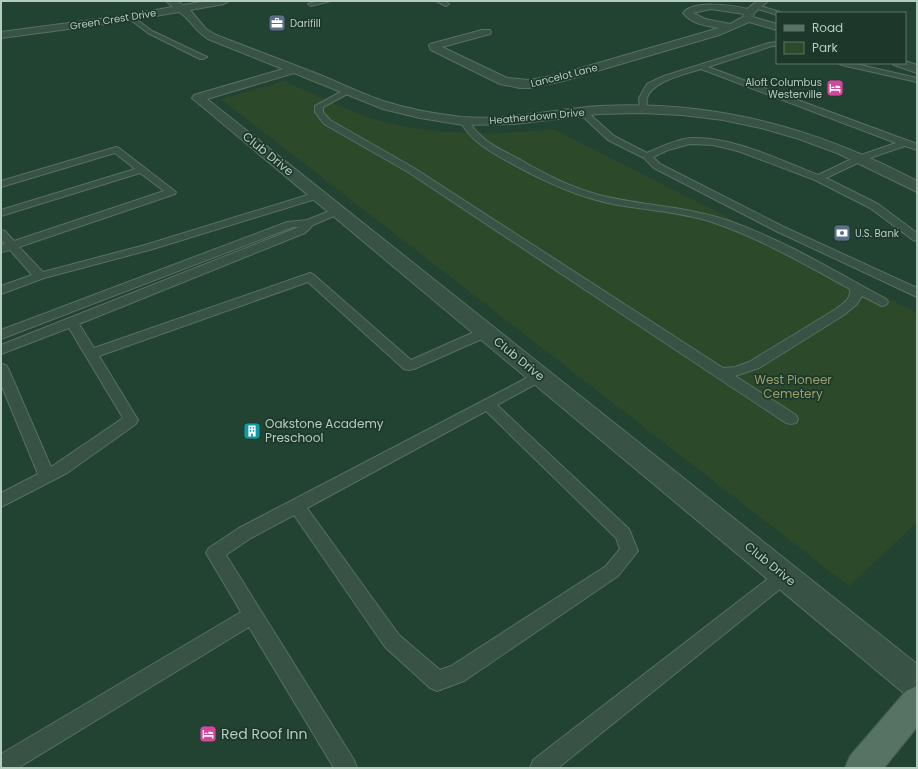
<svg xmlns="http://www.w3.org/2000/svg" width="918" height="769" viewBox="0 0 918 769" font-family="Poppins,sans-serif">
<style>
.green{fill:#2c4a29}
.lines{fill:none;stroke-linecap:round;stroke-linejoin:round}
.service-casing{stroke:#567063;stroke-width:2}
.minor-casing{stroke:#567063;stroke-width:2}
.primary-casing{stroke:#455f51;stroke-width:2}
.service{fill:#385345;fill-rule:evenodd}
.minor{fill:#385345;fill-rule:evenodd}
.primary{fill:#567363;fill-rule:evenodd}
.labels{text-anchor:middle;stroke-width:3.5;stroke-linejoin:round;paint-order:stroke}
.far-street-label{font-size:10px;fill:#b5cdc1;stroke:#1d382a}
.far-poi-label{font-size:10px;fill:#b5cdc1;stroke:#1d382a;text-anchor:start}
.street-label{font-size:12px;fill:#b5cdc1;stroke:#1d382a}
.park-label{font-size:12px;fill:#99a069;stroke:#1d382a}
.poi-label{font-size:12px;fill:#b5cdc1;stroke:#1d382a;text-anchor:start}
.near-poi-label{font-size:14px;fill:#b5cdc1;stroke:#1d382a;text-anchor:start}
</style>
<rect width="100%" height="100%" fill="#234332"/>
<path class="green" d="M284 81C313 94 342 108 371 118 429 136 494 136 553 129L917 313V522L849 586 221 99Z"/>
<g class="lines">
<g class="service-casing">
<path id="service" d="M318 1H331L311 6 308 4Z
M436 1H444L449 4 446 6Z
M757 5 780 12 781 13H777V15L755 8V6Z
M128 16H132L152 31 207 57 203 59H200L148 33 128 18Z
M777 42V46H772L708 67 917 144V150L905 146 864 160 826 178 878 204 917 233V241L913 240 870 208 815 180 738 151 713 145 690 144 668 150 653 157 660 164 784 227 917 288V297L776 231 654 168 644 158 608 140 578 112 582 110H585L614 136 647 153C660 147 677 139 691 138 732 136 779 160 818 175L858 156 896 143 701 69C686 74 652 81 647 98 646 102 648 106 646 110H640L639 98 647 84 664 76 769 43Z
M838 63H852L917 78V82L842 65Z
M346 89H352L353 91 323 107V112L330 120 414 168 723 368 735 367 749 362 836 309C842 304 852 299 850 289 806 265 760 238 712 222 678 211 642 210 608 203 572 195 539 179 507 161 488 150 471 141 460 121L461 119H467C482 142 496 147 519 159 544 174 570 187 599 195 642 206 687 206 729 221 784 240 836 272 886 299L888 302 886 305 882 306 862 296 857 304 844 315 759 368 735 376 796 415 798 419 796 423 791 424 786 423 408 172 324 124 315 112V106Z
M116 147 119 148 176 192 175 194 19 247 43 272 145 245 314 193 318 192 323 195 322 197 153 249 44 278 1 294V286L32 275 10 250 1 252V245L5 244 1 240V230L5 231 14 241 164 191 140 173 1 216V210L135 169 115 153 1 187V181Z
M337 208 341 209 342 211 341 213 313 225 305 233 79 324 94 348 310 273 314 275 411 360 481 329H491L492 332 491 335 414 369 409 370 404 369 308 282 99 356 138 420 136 424 67 473 1 507V493L38 474 1 384V364L6 365 8 368 51 467 123 418 69 328 1 354V345L299 227H293L1 339V330L287 222 307 220Z
M540 371 545 373 547 376 545 379 497 405 629 529 638 551 618 576 464 681 437 691 430 688 385 647 294 515 251 538 226 555 354 760 357 768H334L249 627 18 768H1V754L241 612 209 558 206 553 209 548 239 528ZM486 411 616 538 620 549 606 566 451 666 440 670 399 635 307 508Z
M784 568 790 571 793 576 790 581 558 768H530L533 760 778 571Z"/>
</g>
<g class="minor-casing">
<path id="minor" d="M166 1H177L183 5 207 1H229L224 4 190 10 206 29 216 35C249 48 282 60 315 73 338 82 360 93 383 101 408 109 435 114 462 117 509 121 554 109 600 106 714 100 817 128 917 181V192L837 153 799 139 761 128 723 120 682 115 641 113 599 114 514 124 463 125 420 118 383 109 294 73 207 99 917 664V699L906 695 192 98 194 95 283 69 208 39C195 31 191 20 179 12L114 23 1 38V32L114 17 173 7Z
M757 1H768L754 13 753 17 777 24V30L749 22 719 35 563 81 529 88H520L500 84 431 50 429 46 430 44 482 30H490L491 32 490 34 442 47 507 78 529 80 557 75 719 28C706 26 692 24 683 13 692 0 732 5 747 9ZM711 9 744 14 743 17 730 24 705 19 693 13Z
M905 61 917 65V73L894 65 892 63H905Z"/>
</g>
<g class="primary-casing">
<path id="primary" d="M917 686V727L884 768H845L850 756 906 691Z"/>
</g>
<use href="#service" class="service"/>
<use href="#minor" class="minor"/>
<use href="#primary" class="primary"/>
</g>
<defs>
<g id="office-square" transform="scale(0.9)"><rect x="-9" y="-9" width="18" height="18" rx="4" fill="#5c6f8a" stroke="#1d382a"/><path d="M-6-3h4V-5.5h4V-3h4V5H-6ZM-1-4.5V-3h2v-1.5ZM-6 0V1H6V0Z" fill="#fff"/></g>
<g id="hotel-square" transform="scale(0.9)"><rect x="-9" y="-9" width="18" height="18" rx="4" fill="#d1479c" stroke="#1d382a"/><path d="M-6-4.5h1.5V1H6V5H4.5V3h-9V5H-6ZM-4 0a1.8 1.8 0 1 1 3.6 0ZM.5 0V-2.5h3Q6-2.5 6 0Z" fill="#fff"/></g>
<g id="bank-square" transform="scale(0.9)"><rect x="-9" y="-9" width="18" height="18" rx="4" fill="#5c6f8a" stroke="#1d382a"/><path d="M-6-4H6V4H-6ZM0-2.3a2.3 2.3 0 1 0 0 4.6a2.3 2.3 0 1 0 0-4.6Z" fill="#fff"/></g>
<g id="building-square" transform="scale(0.9)"><rect x="-9" y="-9" width="18" height="18" rx="4" fill="#0f9aa8" stroke="#1d382a"/><path d="M-4-6H4V6H1V3H-1V6H-4ZM-2.5-4.3h1.7v1.8h-1.7ZM.8-4.3h1.7v1.8H.8ZM-2.5-1h1.7V.8h-1.7ZM.8-1h1.7V.8H.8Z" fill="#fff"/></g>
</defs>
<g fill-rule="evenodd">
<use href="#office-square" x="277" y="23"/>
<use href="#hotel-square" x="835" y="88"/>
<use href="#bank-square" x="842" y="233"/>
<use href="#building-square" x="252" y="431"/>
<use href="#hotel-square" x="208" y="734"/>
</g>
<g class="labels">
<g class="far-street-label">
<text transform="translate(113 19) rotate(-9)" y="4">Green Crest Drive</text>
<text transform="translate(564 75) rotate(-14)" y="4">Lancelot Lane</text>
<text transform="translate(537 116) rotate(-5)" y="4">Heatherdown Drive</text>
</g>
<g class="far-poi-label">
<text x="290" y="27">Darifill</text>
<text x="822" y="86" text-anchor="end">Aloft Columbus<tspan x="822" dy="12">Westerville</tspan></text>
<text x="855" y="237">U.S. Bank</text>
</g>
<g class="street-label">
<text transform="translate(268 154) rotate(39)" y="4">Club Drive</text>
<text transform="translate(519 359) rotate(39)" y="4">Club Drive</text>
<text transform="translate(770 564) rotate(39)" y="4">Club Drive</text>
</g>
<g class="park-label">
<text x="793" y="384">West Pioneer<tspan x="793" dy="14">Cemetery</tspan></text>
</g>
<g class="poi-label">
<text x="265" y="428">Oakstone Academy<tspan x="265" dy="14">Preschool</tspan></text>
</g>
<g class="near-poi-label">
<text x="221" y="739">Red Roof Inn</text>
</g>
</g>
<rect width="918" height="769" fill="none" stroke="#b5cdc1" stroke-width="4"/>
<rect x="776" y="12" width="130" height="52" fill="#1d382a" stroke="#5a7466"/>
<rect x="784" y="25" width="20" height="6" fill="#567363" stroke="#5a7466"/>
<text x="812" y="32" font-size="12" fill="#b5cdc1">Road</text>
<rect x="784" y="42" width="20" height="12" fill="#2c4a29" stroke="#5a7466"/>
<text x="812" y="52" font-size="12" fill="#b5cdc1">Park</text>
</svg>
